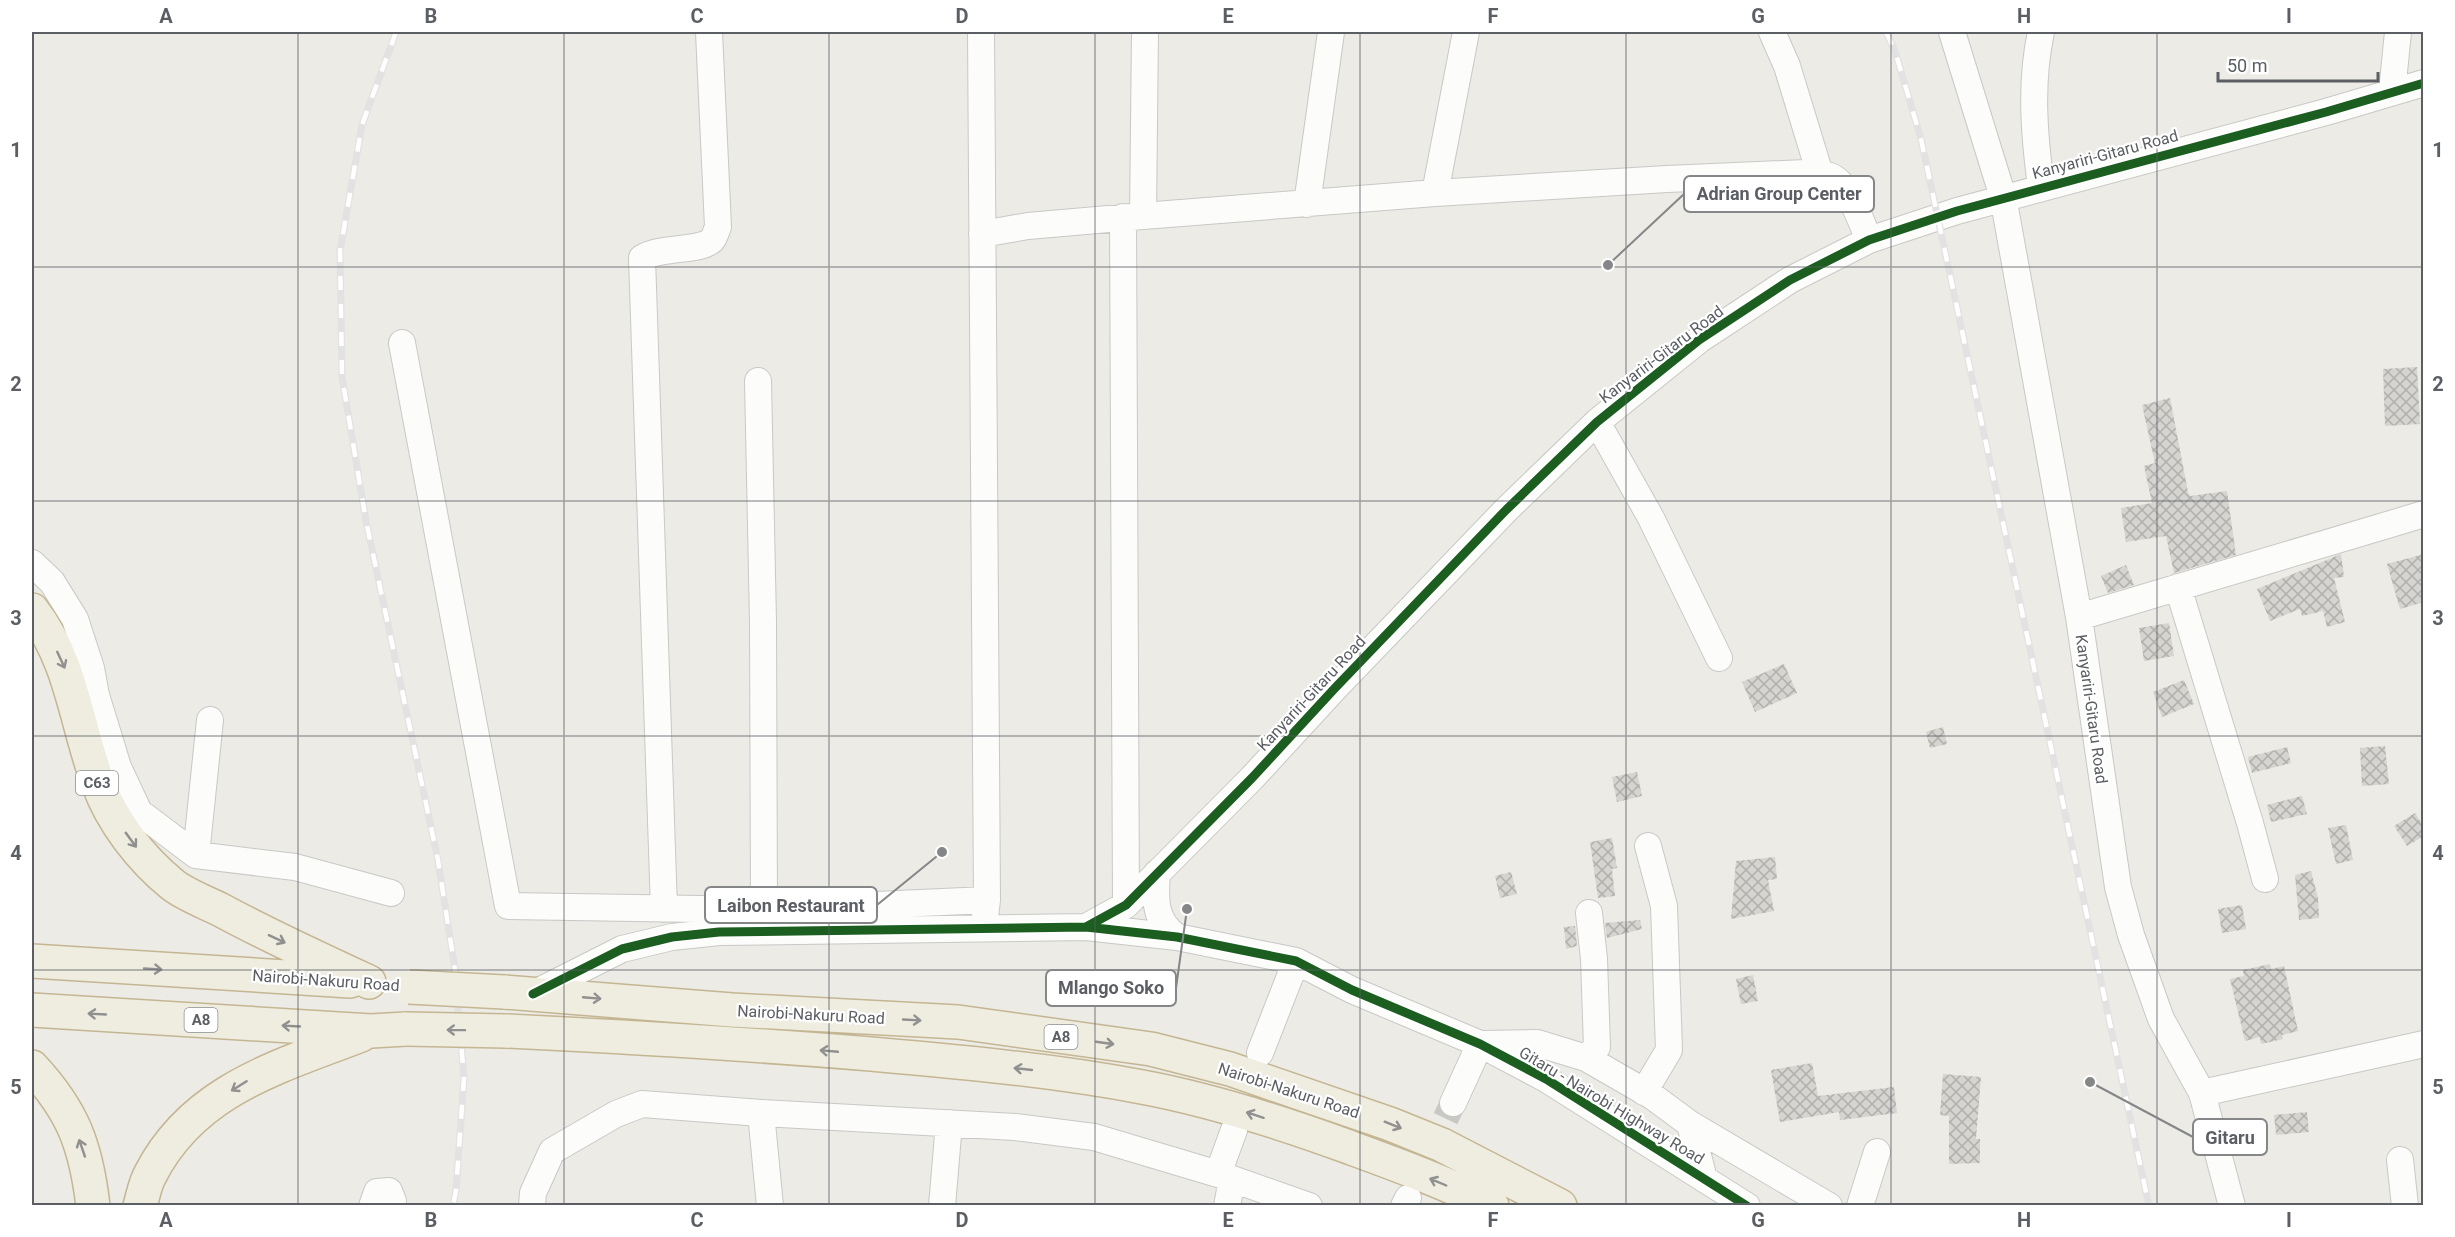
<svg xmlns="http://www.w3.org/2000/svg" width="2455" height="1237" viewBox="0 0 2455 1237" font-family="Roboto,sans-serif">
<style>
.building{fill:url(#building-cross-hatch)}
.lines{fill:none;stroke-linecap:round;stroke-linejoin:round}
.street-tunnel{stroke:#c8c8c5;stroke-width:26;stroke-dasharray:26 13;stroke-linecap:butt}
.street-casing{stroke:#c8c8c6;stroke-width:28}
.highway-casing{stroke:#c4b692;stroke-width:36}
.street{stroke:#fcfcfb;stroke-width:26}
.highway{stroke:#efece0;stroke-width:33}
.rail-casing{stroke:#e3e2e2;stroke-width:7}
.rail{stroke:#fff;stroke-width:4.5;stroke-dasharray:14;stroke-linecap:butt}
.highway-bridge-casing{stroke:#c4b692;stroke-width:36;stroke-linecap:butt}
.highway-bridge{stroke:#efece0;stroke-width:33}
.cycleway-casing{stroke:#fff;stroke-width:13}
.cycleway{stroke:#1b5e20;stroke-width:9}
.oneway{stroke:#8f908f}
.grid{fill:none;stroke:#5b5f64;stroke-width:1.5;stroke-opacity:0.55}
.labels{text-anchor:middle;stroke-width:4.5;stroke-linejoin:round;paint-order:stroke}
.shield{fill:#fff;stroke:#8c8f92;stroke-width:1.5}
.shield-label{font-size:15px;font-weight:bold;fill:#5b5f64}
.street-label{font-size:16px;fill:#5b5f64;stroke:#fff}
.leader{fill:none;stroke:#848688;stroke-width:2}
.callout-dot{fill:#848688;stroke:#fff;stroke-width:2}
.callout{fill:#fff;stroke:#848688;stroke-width:2}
.callout-label{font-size:18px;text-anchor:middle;font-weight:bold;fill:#5b5f64}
.neatline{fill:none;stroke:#5b5f64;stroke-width:2}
.grid-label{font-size:20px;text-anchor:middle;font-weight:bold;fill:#5b5f64}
</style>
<defs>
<pattern id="building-cross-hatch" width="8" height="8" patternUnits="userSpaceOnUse" patternTransform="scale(1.5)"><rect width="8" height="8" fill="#d5d4d0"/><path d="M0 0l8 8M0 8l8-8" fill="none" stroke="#b0afac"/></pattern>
</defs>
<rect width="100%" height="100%" fill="#ecebe5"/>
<path class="building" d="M2417 367 2420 424 2385 426 2383 369Z
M2170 398 2188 492 2190 496 2227 491 2236 555 2174 573 2166 536 2126 542 2121 508 2152 503 2144 466 2155 463 2142 405Z
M2341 554 2344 577 2334 578 2345 622 2327 627 2323 611 2302 616 2300 609 2270 621 2257 589Z
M2424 554V602L2400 609 2387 564Z
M2126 565 2134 585 2108 593 2101 576Z
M2169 623 2174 656 2144 661 2139 628Z
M1784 664 1797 693 1755 712 1742 682Z
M2184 680 2194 704 2162 717 2153 692Z
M1943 727 1947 744 1930 748 1926 732Z
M2385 746 2389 784 2362 786 2360 748Z
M2287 747 2291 763 2252 773 2248 757Z
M1637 772 1642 796 1617 802 1612 777Z
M2302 796 2307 814 2271 822 2267 805Z
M2415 813 2424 827V836L2407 846 2394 826Z
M2346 825 2353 860 2336 864 2328 828Z
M1612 838 1617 868 1612 869 1615 896 1598 898 1590 842Z
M1775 857 1777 879 1768 880 1774 911 1731 919 1736 861Z
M2311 871 2318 898 2319 918 2299 920 2295 875Z
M1511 872 1517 894 1500 898 1495 876Z
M2242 905 2246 929 2222 933 2218 909Z
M1640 920 1642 929 1607 938 1605 923Z
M1575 926 1577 946 1566 949 1564 927Z
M2270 964 2271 969 2284 966 2298 1031 2282 1035 2283 1039 2261 1044 2260 1037 2245 1041 2230 979 2244 976 2243 970Z
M1753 975 1758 1001 1741 1004 1736 979Z
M1812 1063 1818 1096 1894 1087 1897 1113 1840 1120 1839 1112 1780 1122 1771 1070Z
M1943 1074 1981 1077 1976 1139H1980V1163L1949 1164V1116L1940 1115Z
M2307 1112 2309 1132 2276 1135 2274 1115Z"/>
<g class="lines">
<path class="street-tunnel" d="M1412 1189 1453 1103"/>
<g class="street-casing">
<path id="street" d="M981 32 987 900 985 917
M1772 32 1787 66 1820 174
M1952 32 2003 197 2079 617 2118 887 2131 935 2161 1019 2202 1093 2232 1206
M2392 92 2398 32
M2041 186C2034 134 2030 83 2041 32
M1435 193 1466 32
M1307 204 1331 32
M1143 216 1145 32
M1123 217 1126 905
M982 234 1028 226 1143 216 1435 193 1667 179 1806 173C1814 174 1822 173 1830 176 1849 183 1861 222 1869 240
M402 343 508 906 764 910 987 900
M758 381 763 622 764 910
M1597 422 1651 518 1719 658
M32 563 52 582 75 619 91 668 96 695 118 767 139 812 196 855 295 867 391 893
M2178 587 2250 823 2265 879
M2079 617 2424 514
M196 855 210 720
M1157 873C1155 899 1154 921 1177 937
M664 909 642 258C660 246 700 252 712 240 715 237 716 231 718 227L709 32
M1086 927 1126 905 1252 778 1335 688 1506 510 1597 422 1699 340 1790 280 1869 240 1957 211 2326 112 2424 83
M533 994 622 949 672 937 719 932 1086 927 1177 937 1296 961 1352 990 1480 1044 1546 1079 1747 1206
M1483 1044 1537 1043 1586 1058 1652 1096 1690 1124 1704 1179
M1260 1053 1296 961
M1586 1058 1597 1047 1594 959 1589 913
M1644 1092 1669 1050 1664 906 1648 846
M2202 1093 2424 1044
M1453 1103 1480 1044
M761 1113 770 1206
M1690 1124 1829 1206
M1234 1130 1218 1174 1309 1206
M2400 1160 2405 1206
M372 1206 377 1192 389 1191 393 1201 392 1206
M532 1206 533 1193 552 1151 616 1114 642 1104 761 1113 1015 1127 1094 1137 1218 1174
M942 1206 949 1123
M1227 1206 1232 1179
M1404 1206 1408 1198
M1860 1206 1877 1152"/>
</g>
<g class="highway-casing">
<path id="highway" d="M32 610C72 661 76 724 98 783 112 822 141 859 173 885 186 895 205 902 221 910 269 936 319 959 369 982
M32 961 350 981
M504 992 732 1010 958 1022 1151 1049 1230 1069 1390 1124 1442 1145 1560 1206
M32 1010 371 1031 406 1029
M506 1031C628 1037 749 1044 871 1054 961 1062 1052 1070 1142 1087 1212 1100 1280 1122 1346 1146 1395 1164 1445 1182 1492 1206
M32 1067C73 1111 86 1146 93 1206
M140 1206C143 1196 145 1184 150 1175 193 1090 278 1067 361 1035"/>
</g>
<use href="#street" class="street"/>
<use href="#highway" class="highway"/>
<g class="rail-casing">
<path id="rail" d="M396 32 362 125 340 251 342 377 366 521 438 860 455 970 464 1078 456 1190 453 1206
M1886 32 1895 51 1921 139 2149 1206"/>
</g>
<use href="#rail" class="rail"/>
<g class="highway-bridge-casing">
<path id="highway-bridge" d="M409 987 504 992
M406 1029 506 1031"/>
</g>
<use href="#highway-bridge" class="highway-bridge"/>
<g class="cycleway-casing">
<path id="cycleway" d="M1086 927 1126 905 1252 778 1335 688 1506 510 1597 422 1699 340 1790 280 1869 240 1957 211 2326 112 2424 83
M533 994 622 949 672 937 719 932 1086 927 1177 937 1296 961 1352 990 1480 1044 1546 1079 1747 1206"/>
</g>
<use href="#cycleway" class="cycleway"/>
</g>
<defs><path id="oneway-shaft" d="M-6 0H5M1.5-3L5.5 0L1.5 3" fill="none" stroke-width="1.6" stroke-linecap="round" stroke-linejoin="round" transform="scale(1.5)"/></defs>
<g class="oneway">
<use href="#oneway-shaft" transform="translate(61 660) rotate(65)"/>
<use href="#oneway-shaft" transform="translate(131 840) rotate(54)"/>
<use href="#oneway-shaft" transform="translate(277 939) rotate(25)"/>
<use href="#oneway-shaft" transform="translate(153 969) rotate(3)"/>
<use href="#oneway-shaft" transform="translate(592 998) rotate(5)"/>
<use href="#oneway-shaft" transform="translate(97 1014) rotate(-177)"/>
<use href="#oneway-shaft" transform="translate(912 1020) rotate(3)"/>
<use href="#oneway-shaft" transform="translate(291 1026) rotate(-177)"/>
<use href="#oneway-shaft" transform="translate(456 1030) rotate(-179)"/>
<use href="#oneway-shaft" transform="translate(1105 1043) rotate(8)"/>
<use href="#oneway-shaft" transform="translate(829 1051) rotate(-175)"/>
<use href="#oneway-shaft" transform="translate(1023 1069) rotate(-174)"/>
<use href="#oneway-shaft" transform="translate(239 1086) rotate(148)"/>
<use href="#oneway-shaft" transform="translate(1255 1115) rotate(-162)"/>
<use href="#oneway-shaft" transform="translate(1393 1125) rotate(22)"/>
<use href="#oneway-shaft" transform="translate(82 1148) rotate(-109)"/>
<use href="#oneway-shaft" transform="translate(1438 1182) rotate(-157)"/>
</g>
<path class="grid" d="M298 32V1206M564 32V1206M829 32V1206M1095 32V1206M1360 32V1206M1626 32V1206M1891 32V1206M2157 32V1206M32 267H2424M32 501H2424M32 736H2424M32 970H2424"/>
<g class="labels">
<g class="shield">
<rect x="76" y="771" width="42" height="24" rx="4.5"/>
<rect x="184.5" y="1008" width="33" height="24" rx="4.5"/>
<rect x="1044.5" y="1025" width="33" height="24" rx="4.5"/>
</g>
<g class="shield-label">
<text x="97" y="788">C63</text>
<text x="201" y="1025">A8</text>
<text x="1061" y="1042">A8</text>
</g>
<g class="street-label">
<text transform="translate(2105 154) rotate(-15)" y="6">Kanyariri-Gitaru Road</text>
<text transform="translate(1661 354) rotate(-37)" y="6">Kanyariri-Gitaru Road</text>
<text transform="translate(1311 693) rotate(-47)" y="6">Kanyariri-Gitaru Road</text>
<text transform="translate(2092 709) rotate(82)" y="6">Kanyariri-Gitaru Road</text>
<text transform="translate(326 980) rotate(4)" y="6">Nairobi-Nakuru Road</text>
<text transform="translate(811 1014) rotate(3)" y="6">Nairobi-Nakuru Road</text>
<text transform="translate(1289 1090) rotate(18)" y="6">Nairobi-Nakuru Road</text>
<text transform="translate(1612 1105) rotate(31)" y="6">Gitaru - Nairobi Highway Road</text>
</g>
</g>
<path class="leader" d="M1608 265L1684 194M942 852L877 905M1187 909L1176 988M2090 1082L2193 1137"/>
<g class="callout-dot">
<circle cx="1608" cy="265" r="6"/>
<circle cx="942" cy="852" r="6"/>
<circle cx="1187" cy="909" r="6"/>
<circle cx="2090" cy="1082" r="6"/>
</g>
<g class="callout">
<rect x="1684" y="176" width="190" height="36" rx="6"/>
<rect x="705" y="887" width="172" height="36" rx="6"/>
<rect x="1046" y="970" width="130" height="36" rx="6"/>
<rect x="2193" y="1119" width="74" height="36" rx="6"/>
</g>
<g class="callout-label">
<text x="1779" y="200">Adrian Group Center</text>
<text x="791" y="912">Laibon Restaurant</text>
<text x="1111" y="994">Mlango Soko</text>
<text x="2230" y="1144">Gitaru</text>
</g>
<rect width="2455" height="1237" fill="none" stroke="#ffffff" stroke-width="66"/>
<path d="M2218 72v9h160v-9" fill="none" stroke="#5b5f64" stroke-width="3"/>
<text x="2227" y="72" font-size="18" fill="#5b5f64" stroke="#ffffff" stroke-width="4.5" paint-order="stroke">50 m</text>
<rect x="33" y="33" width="2389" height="1171" class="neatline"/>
<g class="grid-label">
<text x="166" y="23">A</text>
<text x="431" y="23">B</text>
<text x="697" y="23">C</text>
<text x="962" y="23">D</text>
<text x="1228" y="23">E</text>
<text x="1493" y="23">F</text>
<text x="1758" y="23">G</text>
<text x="2024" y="23">H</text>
<text x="2289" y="23">I</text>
<text x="16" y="157">1</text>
<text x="2438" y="157">1</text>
<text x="16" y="391">2</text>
<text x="2438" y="391">2</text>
<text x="16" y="625">3</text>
<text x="2438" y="625">3</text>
<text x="16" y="860">4</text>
<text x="2438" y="860">4</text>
<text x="16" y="1094">5</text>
<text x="2438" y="1094">5</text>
<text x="166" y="1227">A</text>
<text x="431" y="1227">B</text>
<text x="697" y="1227">C</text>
<text x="962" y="1227">D</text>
<text x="1228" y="1227">E</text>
<text x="1493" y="1227">F</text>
<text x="1758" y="1227">G</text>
<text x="2024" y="1227">H</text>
<text x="2289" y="1227">I</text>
</g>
</svg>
